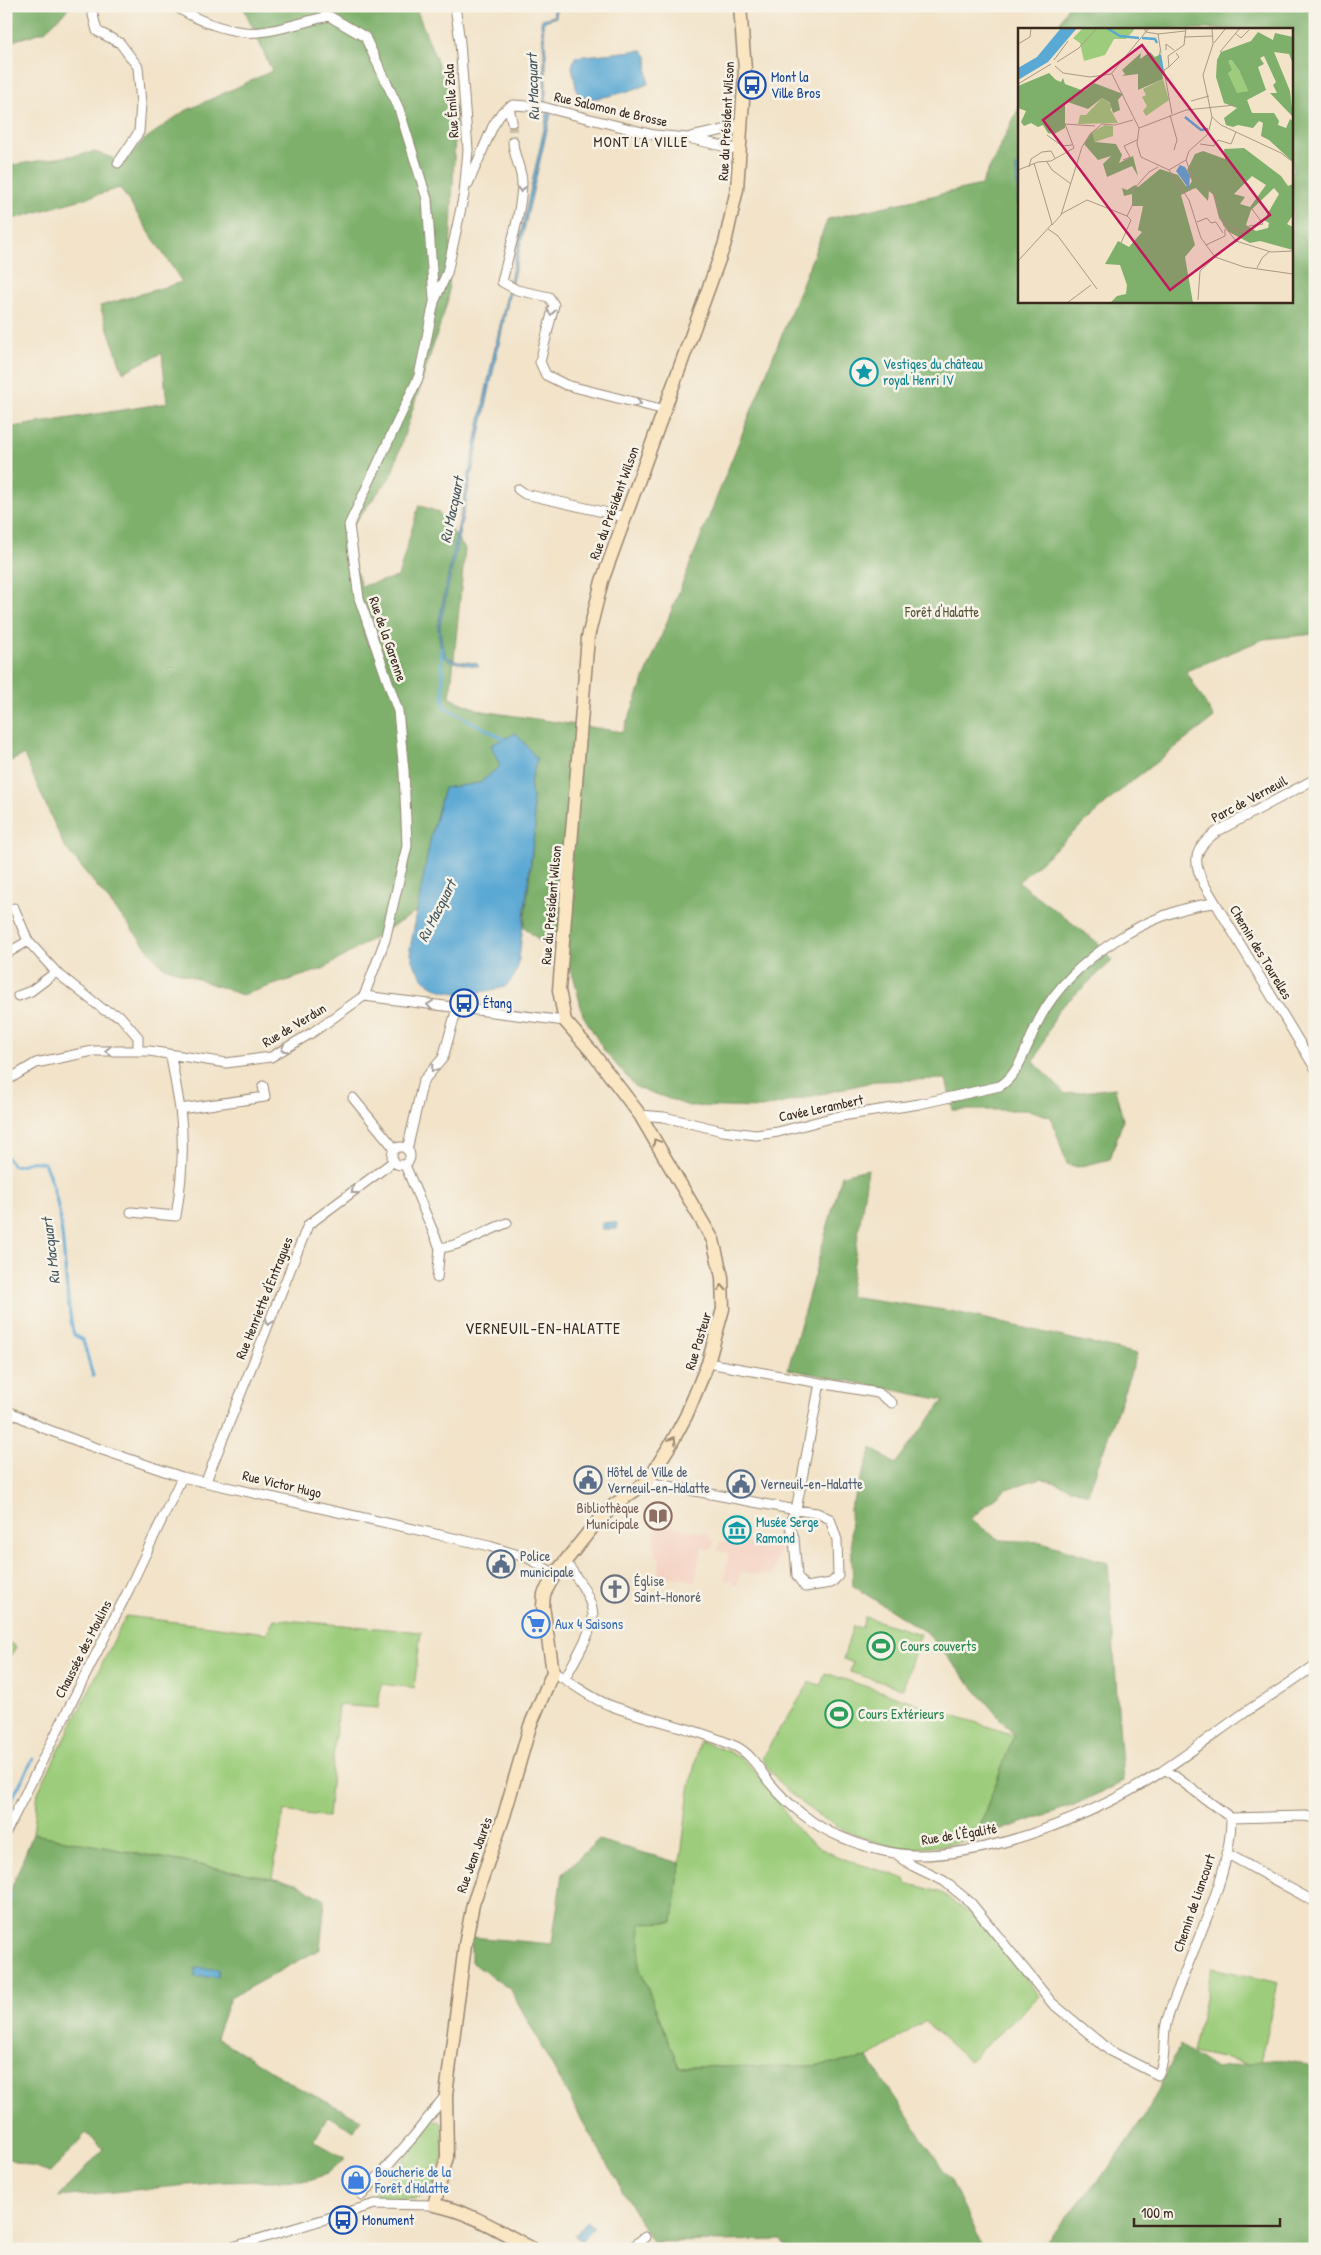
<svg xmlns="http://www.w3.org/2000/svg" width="1321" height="2255" viewBox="0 0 1321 2255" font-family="'Patrick Hand',sans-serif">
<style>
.built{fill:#f5d2c3}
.green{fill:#9dcd7c;stroke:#6c7c4d}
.forest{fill:#7eb06c;stroke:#5c6d45}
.water{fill:#5aa8d4;stroke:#4a6979}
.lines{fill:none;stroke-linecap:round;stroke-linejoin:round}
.stream{stroke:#5aa8d4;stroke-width:3}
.street-tunnel{stroke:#cdbea7;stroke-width:9;stroke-dasharray:9 4.5;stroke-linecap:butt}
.street-casing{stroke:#968674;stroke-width:11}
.secondary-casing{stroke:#968674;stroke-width:15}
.street{stroke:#fff;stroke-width:9}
.secondary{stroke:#fbe6c3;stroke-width:12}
.oneway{stroke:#a79f9a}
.oneway2{stroke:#9b8870}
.labels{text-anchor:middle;stroke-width:5;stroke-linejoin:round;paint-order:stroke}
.transit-label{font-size:14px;fill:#164399;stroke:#f7f3e8;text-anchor:start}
.street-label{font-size:14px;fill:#3b2a1e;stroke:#f7f3e8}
.culture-label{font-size:14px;fill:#0d838f;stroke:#f7f3e8;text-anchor:start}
.park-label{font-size:14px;fill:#545336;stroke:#f7f3e8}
.service-label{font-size:14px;fill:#4e5e75;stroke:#f7f3e8;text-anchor:start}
.education-label{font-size:14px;fill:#785e54;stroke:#f7f3e8;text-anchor:end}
.worship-label{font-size:14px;fill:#5b616d;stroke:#f7f3e8;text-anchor:start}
.shop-label{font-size:14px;fill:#366cbe;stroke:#f7f3e8;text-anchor:start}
.leisure-label{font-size:14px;fill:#27864d;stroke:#f7f3e8;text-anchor:start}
.water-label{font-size:15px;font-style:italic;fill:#46565e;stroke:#f7f3e8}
.neighbourhood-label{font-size:15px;letter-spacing:1px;fill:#3b2a1e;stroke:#f7f3e8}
.quarter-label{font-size:16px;letter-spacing:1px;fill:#3b2a1e;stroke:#f7f3e8}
.inset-river{fill:none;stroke:#5aa8d4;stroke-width:2.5}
.inset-road{fill:none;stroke:#a99985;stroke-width:1}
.view{fill:#c2185b;fill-opacity:0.15;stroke:#c2185b;stroke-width:2.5}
.inset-edge{fill:none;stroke:#3b2a1e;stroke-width:2.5}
</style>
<rect width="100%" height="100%" fill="#f7f3e8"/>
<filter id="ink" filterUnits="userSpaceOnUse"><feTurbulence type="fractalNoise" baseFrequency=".02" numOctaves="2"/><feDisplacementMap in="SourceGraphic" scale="10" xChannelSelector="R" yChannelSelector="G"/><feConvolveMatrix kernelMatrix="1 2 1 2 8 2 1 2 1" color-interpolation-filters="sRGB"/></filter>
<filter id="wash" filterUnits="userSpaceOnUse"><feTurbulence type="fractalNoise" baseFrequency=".0096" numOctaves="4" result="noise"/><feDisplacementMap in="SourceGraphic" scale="20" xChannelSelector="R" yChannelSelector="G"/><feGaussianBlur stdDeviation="1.12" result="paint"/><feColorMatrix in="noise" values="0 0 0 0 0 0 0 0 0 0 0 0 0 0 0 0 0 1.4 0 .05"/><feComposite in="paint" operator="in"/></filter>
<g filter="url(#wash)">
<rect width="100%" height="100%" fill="#f2e3c9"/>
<path class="built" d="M655 1524 710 1534 709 1539 714 1540 712 1549 702 1548 695 1581 658 1575 660 1556 655 1555Z
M727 1538 781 1548 780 1553H778L773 1576 740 1572 738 1585H732L733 1581 724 1580 729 1553 718 1551 720 1541 726 1542Z"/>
<path class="green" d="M126 1616 267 1633 274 1619 421 1632 414 1688 381 1684 378 1708 338 1705 328 1817 284 1811 272 1878 33 1834 38 1792Z
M865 1617 920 1634 903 1689 850 1672 853 1662 843 1659 853 1626 862 1628Z
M6 1640 16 1647 6 1663Z
M825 1673 1014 1735 975 1839C952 1843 927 1850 903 1848 853 1843 784 1802 762 1757L810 1682 821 1685Z
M700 1741C713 1746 729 1750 740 1758 757 1769 764 1787 781 1799 780 1808 785 1812 790 1820 817 1860 863 1862 905 1879L907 1885 919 1886 942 1893 985 1925 1039 1996 969 2061 924 2021 868 2058 812 2066 679 2067 639 1967 641 1922H673L689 1790Z
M1212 1968 1278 1983 1259 2066 1193 2052Z
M431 2117 442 2124 444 2154 433 2188 429 2192 417 2199 377 2200 364 2204C389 2178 416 2150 431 2117Z"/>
<path class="forest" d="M6 6H71L45 31 6 43Z
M243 6H415L456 110 448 300 391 476 345 535 361 586 398 577 419 505 438 512 465 549 450 698 482 711 623 732 828 219 981 185 1020 106V166L1016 167 1018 204H1020V301H1292V29H1057L1068 6H1315V634L1264 639 1186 671 1214 718 1129 783 1018 882 1097 942 1112 961 1058 1010 1034 1062 1065 1094 1115 1088 1123 1120 1110 1159 1078 1167 1067 1164 1051 1117 1029 1110H953L946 1079 876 1081 762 1108 689 1106 636 1087 605 1052 583 1015 574 978 558 944 544 945 524 927 535 826 530 782 537 759 500 766 480 783 444 788 431 836 419 910 323 969 242 995 162 966 64 846 24 755 6 763V428L167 403 162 353 123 372 100 306 182 282 120 188 6 221V166L95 152 124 162 144 140 183 112 272 71Z
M868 1169 849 1296 951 1311 1137 1354 1088 1494 1041 1478 1006 1489 970 1519 999 1540 1042 1542 1108 1563 1123 1782 1074 1805 975 1839 1014 1735 927 1633 853 1586 850 1509 872 1448 895 1464 944 1400 788 1369 842 1175Z
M33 1834 296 1883 325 1900 320 1949 230 1998 216 2037 297 2087 361 2119 354 2131 328 2116 314 2141 345 2158 327 2174 309 2180 221 2182 58 2197 104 2149 86 2133 50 2173 6 2158V1902Z
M598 1840 680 1863 673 1922 641 1923 639 1967 679 2067 812 2066 868 2058 951 2181 984 2249H787L781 2240 652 2242 580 2117 511 1990 471 1962V1937L552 1944 562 1874Z
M1180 2045 1216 2069C1246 2065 1289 2049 1315 2071V2249H1039L1108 2169 1149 2109Z"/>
<path class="water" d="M553 6H556V17L545 21 543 24 546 53V104H544V53L541 23 542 19 554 16Z
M642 50 647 56 648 84C634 90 593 103 578 97L572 67 575 57Z
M548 111 551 113 512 282 440 625C443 659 443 660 476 663L479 666H475C440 660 441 661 438 625L491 366Z
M1016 166H1020V204H1018Z
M516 733 537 759 530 782 535 826 518 966 514 977 505 987C464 997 420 1001 410 949L431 836 444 788 480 783 500 766 491 745Z
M610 1222 617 1223V1229H602V1223Z
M195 1968 219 1969 218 1977H195Z
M587 2221 594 2227 582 2241 575 2236Z"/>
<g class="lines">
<path class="stream" d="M441 648 444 707 508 741
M6 1156 13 1166C26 1165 29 1159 44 1163 70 1218 60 1279 74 1335L83 1340 93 1376
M6 1810 33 1759
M6 1890 11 1896 6 1908"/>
</g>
</g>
<g filter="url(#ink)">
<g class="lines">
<path class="street-tunnel" d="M512 122 513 141"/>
<g class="street-casing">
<path id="street" d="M93 6 92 11 97 31 120 43 138 67 141 104 139 132 118 163
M175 6C195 19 220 29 244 32 268 35 304 21 329 16L365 37 399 109 427 199 434 299
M509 107 512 122
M691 137 742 126
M513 141C513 156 522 169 522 183 521 216 509 250 502 282L517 290 549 297 554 305 540 362 546 375 566 385 665 410
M468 184 493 126 502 112 513 105 543 107 654 135 688 138 740 150
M518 489 525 494 625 517
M1315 779 1218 831C1195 847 1191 860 1204 884L1315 1068
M14 908 28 941
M6 954 28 941 56 972 104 1010 120 1016 138 1037V1051
M18 996 31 991 56 972
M364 996 385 940 407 846 404 771 398 711 359 598 349 525 419 376 434 302 447 273 464 194 468 150 460 42 455 6
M171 1056 180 1109 265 1097 263 1086
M6 1081 36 1063 93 1051H149L226 1063 271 1057 313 1032 364 996 565 1021
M353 1098 395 1149
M640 1115 664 1117 723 1131 756 1135 778 1132 835 1117 919 1104 1000 1086C1022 1072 1028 1039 1040 1018 1070 960 1151 909 1215 903
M392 1156a9 9 0 1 1 18 0a9 9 0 1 1-18 0Z
M407 1150 423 1081 443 1058 457 1008
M405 1165 440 1248 437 1278
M131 1212 176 1216C182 1180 185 1146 180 1109
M440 1248C464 1245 485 1231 507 1223
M708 1363 820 1383
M6 1410 41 1427 88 1445 182 1477 489 1546 528 1558 555 1574
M206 1481 308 1225 394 1161
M647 1482 796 1510 820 1383 878 1393 892 1403
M796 1510 817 1513 830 1519 837 1540 838 1576 831 1583 805 1587 797 1576 794 1538 789 1523Z
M553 1672C571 1682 590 1698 609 1705 651 1721 696 1728 737 1747 751 1754 760 1770 769 1782 787 1804 815 1827 841 1837 863 1846 888 1854 913 1855 990 1857 1094 1815 1158 1774 1188 1754 1217 1732 1247 1711 1269 1696 1293 1682 1315 1665
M565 1678C572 1665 594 1629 593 1615 591 1595 576 1577 565 1561
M1165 1769 1231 1818 1305 1816 1315 1818
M6 1832 129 1589 182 1477
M895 1853 913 1866 944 1881 971 1903 1052 2003 1110 2051 1158 2075C1168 2056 1161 2040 1167 2020 1186 1959 1231 1881 1231 1818
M1226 1853 1315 1902
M362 2195 414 2136 446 2095
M226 2249 375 2204 434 2205
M630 2249 645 2237"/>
</g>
<g class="secondary-casing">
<path id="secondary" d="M533 2249C501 2232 469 2211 434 2205L447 2157 446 2095 465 1945 473 1904 504 1816 530 1726 553 1672 543 1606 544 1594 555 1574 592 1528 614 1505 647 1482 672 1442 686 1416 708 1363 723 1309 722 1277 713 1240 640 1115 592 1052 565 1021 559 990 588 637 602 581 725 243 737 189 745 70 740 6"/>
</g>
<use href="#street" class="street"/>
<use href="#secondary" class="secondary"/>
</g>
<defs><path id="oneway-chevron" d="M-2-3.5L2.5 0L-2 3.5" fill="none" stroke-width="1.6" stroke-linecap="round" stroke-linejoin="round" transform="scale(1.25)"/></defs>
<g class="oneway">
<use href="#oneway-chevron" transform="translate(521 189) rotate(96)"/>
<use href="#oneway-chevron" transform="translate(551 312) rotate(99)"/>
<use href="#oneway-chevron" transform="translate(638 403) rotate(14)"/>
<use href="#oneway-chevron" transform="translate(430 1005) rotate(-173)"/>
<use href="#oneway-chevron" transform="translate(284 1049) rotate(149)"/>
<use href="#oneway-chevron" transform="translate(108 1051) rotate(179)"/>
<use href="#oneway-chevron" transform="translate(434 1069) rotate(132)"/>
<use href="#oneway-chevron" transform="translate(354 1191) rotate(143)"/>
<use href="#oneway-chevron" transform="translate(269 1322) rotate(112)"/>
</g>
<g class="oneway2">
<use href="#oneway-chevron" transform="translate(656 1142) rotate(-121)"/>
<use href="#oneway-chevron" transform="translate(722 1288) rotate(-93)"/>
<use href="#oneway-chevron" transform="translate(673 1440) rotate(-60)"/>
</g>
</g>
<defs>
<g id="bus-ring" transform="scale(1.4375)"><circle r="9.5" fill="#f7f3e8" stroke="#1a4fb4" stroke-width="1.5"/><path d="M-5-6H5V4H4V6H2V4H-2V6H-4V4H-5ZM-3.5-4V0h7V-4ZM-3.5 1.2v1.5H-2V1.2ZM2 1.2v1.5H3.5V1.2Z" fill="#1a4fb4"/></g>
<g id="sight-ring" transform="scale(1.4375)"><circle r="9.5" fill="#f7f3e8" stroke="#0f9aa8" stroke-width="1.5"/><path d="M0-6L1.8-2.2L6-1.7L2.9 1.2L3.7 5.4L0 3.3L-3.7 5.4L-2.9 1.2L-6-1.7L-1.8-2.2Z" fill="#0f9aa8"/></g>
<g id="civic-ring" transform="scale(1.4375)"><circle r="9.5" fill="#f7f3e8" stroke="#5c6f8a" stroke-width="1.5"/><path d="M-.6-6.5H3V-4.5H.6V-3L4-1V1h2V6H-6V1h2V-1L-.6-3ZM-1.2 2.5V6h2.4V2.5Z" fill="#5c6f8a"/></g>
<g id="library-ring" transform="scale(1.4375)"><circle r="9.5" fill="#f7f3e8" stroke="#8d6e63" stroke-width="1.5"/><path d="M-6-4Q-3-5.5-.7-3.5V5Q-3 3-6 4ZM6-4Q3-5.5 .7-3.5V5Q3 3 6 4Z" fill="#8d6e63"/></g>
<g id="museum-ring" transform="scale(1.4375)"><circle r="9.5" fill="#f7f3e8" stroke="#0f9aa8" stroke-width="1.5"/><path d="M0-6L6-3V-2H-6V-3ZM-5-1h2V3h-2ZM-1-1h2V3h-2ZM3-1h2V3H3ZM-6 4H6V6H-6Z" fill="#0f9aa8"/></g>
<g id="church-ring" transform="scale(1.4375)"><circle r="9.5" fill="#f7f3e8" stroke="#6b7280" stroke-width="1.5"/><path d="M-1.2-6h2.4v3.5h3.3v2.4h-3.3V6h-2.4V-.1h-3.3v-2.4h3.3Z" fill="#6b7280"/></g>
<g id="supermarket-ring" transform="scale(1.4375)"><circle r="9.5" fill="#f7f3e8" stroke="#3f7fe0" stroke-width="1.5"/><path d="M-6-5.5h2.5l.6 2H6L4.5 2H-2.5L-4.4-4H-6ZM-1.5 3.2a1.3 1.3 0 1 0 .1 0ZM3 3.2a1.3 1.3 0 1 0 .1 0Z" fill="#3f7fe0"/></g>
<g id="stadium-ring" transform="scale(1.4375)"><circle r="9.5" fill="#f7f3e8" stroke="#2e9e5b" stroke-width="1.5"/><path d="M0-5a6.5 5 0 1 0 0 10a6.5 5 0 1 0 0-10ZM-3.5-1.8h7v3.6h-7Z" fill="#2e9e5b"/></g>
<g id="shop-ring" transform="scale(1.4375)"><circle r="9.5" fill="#f7f3e8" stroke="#3f7fe0" stroke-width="1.5"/><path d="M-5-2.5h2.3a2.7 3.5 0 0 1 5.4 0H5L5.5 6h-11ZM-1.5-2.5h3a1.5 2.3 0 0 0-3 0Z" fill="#3f7fe0"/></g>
</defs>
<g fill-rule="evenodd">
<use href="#bus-ring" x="752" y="85"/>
<use href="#sight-ring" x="864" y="372"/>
<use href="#bus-ring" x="464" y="1003"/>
<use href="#civic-ring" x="588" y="1480"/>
<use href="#civic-ring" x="741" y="1484"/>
<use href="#library-ring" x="658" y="1516"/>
<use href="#museum-ring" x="737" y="1530"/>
<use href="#civic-ring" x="501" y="1564"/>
<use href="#church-ring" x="615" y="1589"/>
<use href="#supermarket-ring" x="536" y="1624"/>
<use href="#stadium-ring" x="881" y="1646"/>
<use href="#stadium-ring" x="839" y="1714"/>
<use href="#shop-ring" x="356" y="2180"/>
<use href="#bus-ring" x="343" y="2220"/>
</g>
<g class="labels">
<g class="transit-label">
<text x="771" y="82">Mont la<tspan x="771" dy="16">Ville Bros</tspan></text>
<text x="483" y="1008">Étang</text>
<text x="362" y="2225">Monument</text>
</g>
<g class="street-label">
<text transform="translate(451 101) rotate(-94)" y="5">Rue Émile Zola</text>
<text transform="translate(611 109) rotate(13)" y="5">Rue Salomon de Brosse</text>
<text transform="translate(726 121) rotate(-87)" y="5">Rue du Président Wilson</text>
<text transform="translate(614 503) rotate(-70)" y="5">Rue du Président Wilson</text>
<text transform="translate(388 639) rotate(71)" y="5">Rue de la Garenne</text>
<text transform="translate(1249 799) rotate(-28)" y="5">Parc de Verneuil</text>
<text transform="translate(551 905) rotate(-85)" y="5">Rue du Président Wilson</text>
<text transform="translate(1261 952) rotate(59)" y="5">Chemin des Tourelles</text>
<text transform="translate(294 1025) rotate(-31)" y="5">Rue de Verdun</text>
<text transform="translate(821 1108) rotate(-12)" y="5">Cavée Lerambert</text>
<text transform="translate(264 1298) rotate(-68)" y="5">Rue Henriette d'Entragues</text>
<text transform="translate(698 1341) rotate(-73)" y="5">Rue Pasteur</text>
<text transform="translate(282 1484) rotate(13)" y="5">Rue Victor Hugo</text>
<text transform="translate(83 1649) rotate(-63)" y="5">Chaussée des Moulins</text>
<text transform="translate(959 1834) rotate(-9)" y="5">Rue de l'Égalité</text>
<text transform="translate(474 1855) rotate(-70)" y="5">Rue Jean Jaurès</text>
<text transform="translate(1194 1903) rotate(-71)" y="5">Chemin de Liancourt</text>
</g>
<g class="culture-label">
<text x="883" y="369">Vestiges du château<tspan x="883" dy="16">royal Henri IV</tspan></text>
<text x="756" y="1527">Musée Serge<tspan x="756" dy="16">Ramond</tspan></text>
</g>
<g class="park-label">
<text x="942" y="617">Forêt d'Halatte</text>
</g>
<g class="service-label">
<text x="607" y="1477">Hôtel de Ville de<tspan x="607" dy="16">Verneuil-en-Halatte</tspan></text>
<text x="760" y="1489">Verneuil-en-Halatte</text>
<text x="520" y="1561">Police<tspan x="520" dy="16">municipale</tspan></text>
</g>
<g class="education-label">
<text x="639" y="1513">Bibliothèque<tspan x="639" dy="16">Municipale</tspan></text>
</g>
<g class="worship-label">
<text x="634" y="1586">Église<tspan x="634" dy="16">Saint-Honoré</tspan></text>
</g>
<g class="shop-label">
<text x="555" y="1629">Aux 4 Saisons</text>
<text x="375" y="2177">Boucherie de la<tspan x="375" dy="16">Forêt d'Halatte</tspan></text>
</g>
<g class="leisure-label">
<text x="900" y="1651">Cours couverts</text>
<text x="858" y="1719">Cours Extérieurs</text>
</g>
<g class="water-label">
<text transform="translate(533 87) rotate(-92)" y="5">Ru Macquart</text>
<text transform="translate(452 510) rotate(-78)" y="5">Ru Macquart</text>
<text transform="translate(437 911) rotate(-63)" y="5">Ru Macquart</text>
<text transform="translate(51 1251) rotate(-97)" y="5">Ru Macquart</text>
</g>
<g class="neighbourhood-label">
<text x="641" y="147">MONT LA VILLE</text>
</g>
<g class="quarter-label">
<text x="543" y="1334">VERNEUIL-EN-HALATTE</text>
</g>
</g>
<g transform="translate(1018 28)">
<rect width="275" height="275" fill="#f2e3c9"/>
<path d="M65 0H116V2L108 11H96L87 27 66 33 62 15 55 10ZM215 32 221 42 230 63 219 66 210 45 209 33ZM145 51 151 72 128 88 125 83 129 78 124 69 128 67 125 61ZM84 70 95 78 92 81 100 95 60 96 62 87H68ZM87 97 95 98V108L77 114 74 104Z" fill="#9dcd7c"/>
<path d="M240 4 255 12 257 5 275 9V36L271 26 256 24 272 63 275 89 252 65H259L255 57 258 54 246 28 242 30 246 36 240 39 248 62 229 72 234 85H256L261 93 260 97 268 100 272 91 275 93V134L251 112 243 108 245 95 241 93 235 100 220 97 215 99 208 97 206 90 219 80 206 75 198 49 199 32 203 24 233 13ZM214 32 221 42 230 63 219 65 210 45 214 42 210 33ZM142 21 145 51 120 62V46L104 48 107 46 104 42 123 25 122 31 132 24 137 29 141 27ZM31 45 38 52 43 54 45 50 47 56 66 63 76 55 105 66 100 72 102 82 95 85 92 75 84 70 70 81 47 73V100L36 106 30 105 25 97 20 99 13 95 6 98 3 94 8 83 0 80V58ZM74 104 77 114 98 116 104 127 101 135 115 128 120 148 114 138 89 149 85 136 93 128 80 132 66 116ZM226 120 263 148 270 158 275 156V187L269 196 275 199V222L242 213 232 215 211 204 201 190 195 166 191 163 190 173 178 160 175 161 163 167 177 217 167 229 175 275H92L99 268 108 266 109 257 102 237 87 236 100 213 111 219 124 204 120 202 125 178H114V166L106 168 104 160 109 162 117 157 120 159 142 141 160 147 168 158H171L174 153 169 142 177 126 185 123 207 131 206 121ZM234 148 248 157 232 179 222 176 227 169 216 166ZM256 160 261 166 246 192 251 195 250 200 238 203 228 197 233 182Z" fill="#7eb06c" fill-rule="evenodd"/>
<path d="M43 0H59L30 34 0 52V40L19 29ZM162 137 167 139 172 148 171 161 158 143Z" fill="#5aa8d4"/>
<path class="inset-river" d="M89 0 102 8 121 10M124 10 137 11 139 15M142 27 145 45M167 89 183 102 190 101"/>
<path class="inset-road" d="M126 0 128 4 140 6 167 3M140 6 143 25M218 6 223 10 231 2M166 9 194 8M196 15 208 0M0 16 12 9 13 0M148 22V16L156 22M202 24 222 0M36 32 50 13M39 34 61 20 79 0M37 38 45 45 72 49 93 46 131 0M151 39 161 29 158 25M94 46 121 100M0 56 33 36M173 73 191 68M154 86 146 42 151 39 150 28 166 17 168 0M152 87 159 112 156 122M194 89 203 97 263 125 275 134M121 100 168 82 217 77M121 100 119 116 123 129 151 142M29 107 44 118 54 117M182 116 196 118 200 112 213 116 218 104M56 120 47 96 77 98M105 132 112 129 106 118 119 112M168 132 173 146 196 167 206 198 218 213 253 224 275 223M29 134 34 142 53 156M16 135 34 196M11 139 13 131 24 124 33 123 37 130M0 142 20 134 33 133 56 120M151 142 171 172 183 210 197 229 226 239 275 246M151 142 168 132 171 123 190 106 194 89 185 47 195 16 194 0M43 186 69 172 109 188M109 188 116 174 115 162 131 144 140 139M203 190 216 201 226 204 231 198 245 196 234 181M179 194 189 190 193 195 198 194 205 205M34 197 43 187 64 119 72 106 84 96 97 97 115 92M30 201 40 208 79 261M103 215 113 192 109 188M188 217 207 208V201M0 233 34 196M239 240 244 230 252 223M180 272 182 243 197 229M49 275 73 257"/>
<path class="view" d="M124 17 252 187 152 262 25 92Z"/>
<rect width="275" height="275" class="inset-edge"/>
</g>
<rect width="1321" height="2255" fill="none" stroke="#f7f3e8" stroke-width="25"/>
<path d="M1134 2218v8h146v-8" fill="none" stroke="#3b2a1e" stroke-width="2.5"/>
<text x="1141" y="2218" font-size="15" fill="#3b2a1e" stroke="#f7f3e8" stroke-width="4" paint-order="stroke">100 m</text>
</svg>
